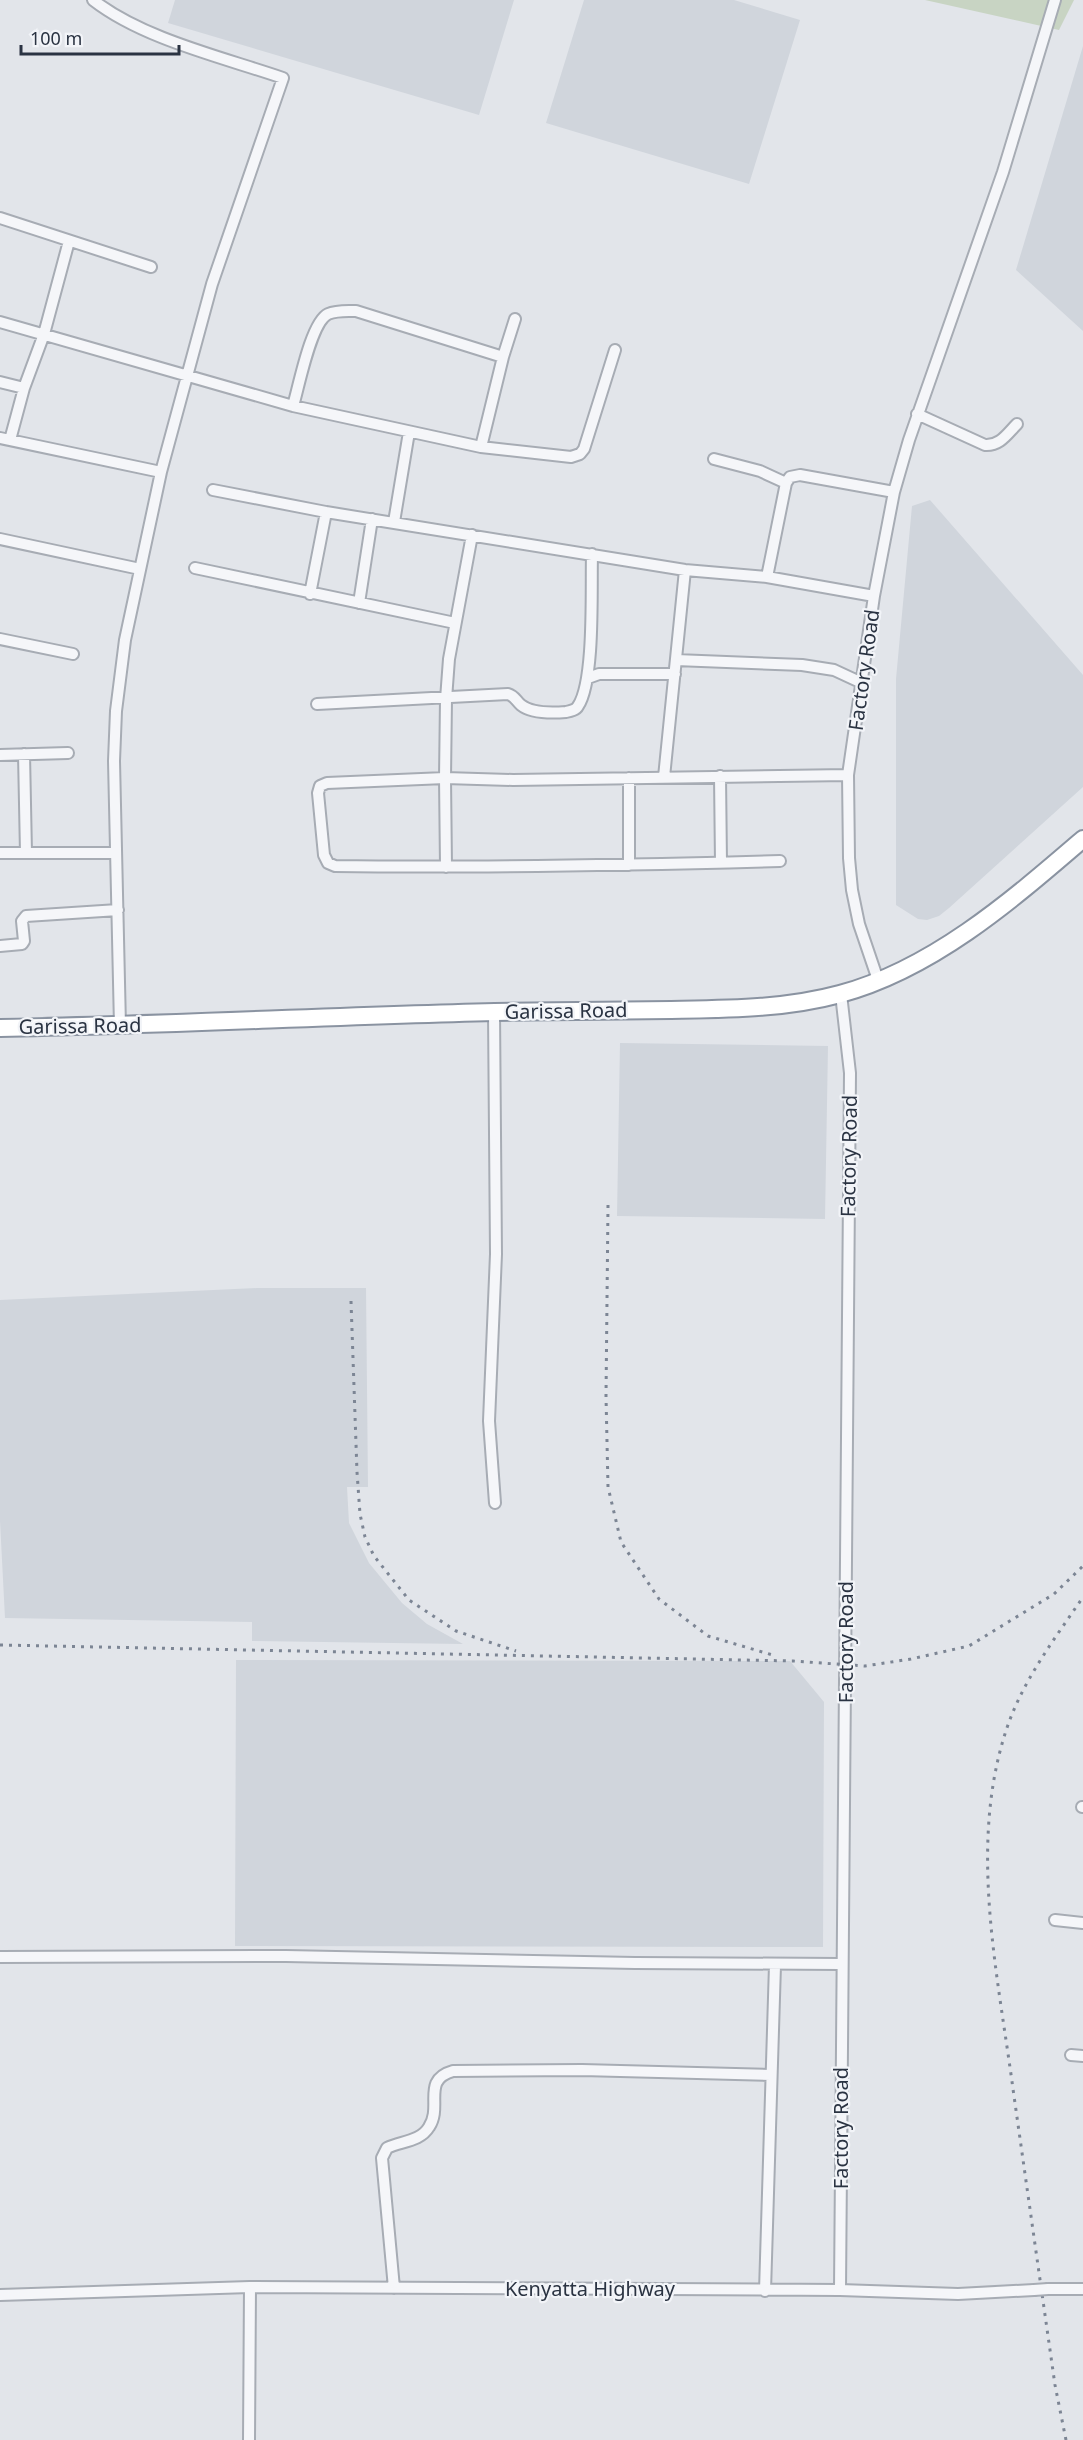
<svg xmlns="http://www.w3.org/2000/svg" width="1083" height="2440" viewBox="0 0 1083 2440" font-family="'Noto Sans',sans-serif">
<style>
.built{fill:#d0d5dc}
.green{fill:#c8d4c3}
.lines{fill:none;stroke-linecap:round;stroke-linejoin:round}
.minor-casing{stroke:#a7acb4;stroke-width:14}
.highway-casing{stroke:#8a93a1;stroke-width:20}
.minor{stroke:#f5f6f9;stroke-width:10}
.highway{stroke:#fff;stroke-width:16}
.rail{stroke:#7c8594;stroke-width:3;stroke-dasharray:3 6;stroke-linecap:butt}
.minor-bridge-casing{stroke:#a7acb4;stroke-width:14;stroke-linecap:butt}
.minor-bridge{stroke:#f5f6f9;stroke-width:10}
.labels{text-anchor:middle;stroke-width:4.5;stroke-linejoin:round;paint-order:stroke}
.street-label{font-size:20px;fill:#2a3342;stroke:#f2f4f8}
</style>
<rect width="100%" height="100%" fill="#e2e5ea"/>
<path class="built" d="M175 0H514L479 115 168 23Z
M584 0H734L800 20 749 184 546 123Z
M1083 46V331L1016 270Z
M930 500 1083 675V787L949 908 939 916 927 920 918 919 896 905V679L912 506Z
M620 1043 828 1046 825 1219 617 1216Z
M257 1288H366L368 1487H347L349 1523 369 1563 402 1603 427 1624 463 1644 252 1641V1622L5 1618 0 1521V1300Z
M236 1660 790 1661 824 1702 823 1947 235 1946Z"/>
<path class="green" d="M925 0H1074L1059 30Z"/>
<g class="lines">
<g class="minor-casing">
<path id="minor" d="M93 0C143 39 222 57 283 78L212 284 161 472 125 640 116 711 114 761 120 1026
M0 218 151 267
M0 322 293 406 481 447 571 457 580 454 584 449 615 350
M503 357 515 319
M0 382 24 388
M293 406C299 386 311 322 328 314 337 310 347 311 356 311L503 357 481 447
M917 414 985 445C1000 446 1007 434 1017 424
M0 438 161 472
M10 440 24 388 44 334 69 241
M714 459 760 471 786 483
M213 490 326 512 685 570 767 577 874 596
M394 522 409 432
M472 535 449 659 446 699 445 778 513 780 848 775
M0 539 140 569
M195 568 455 623
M767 577 786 483 790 477 800 475 894 492
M310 594 326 512
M359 603 372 519
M0 639 73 654
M676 660 802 665 834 670 862 683
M588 678 599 674H675
M317 704 508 694C515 696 516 701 521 705 532 714 553 713 566 712 571 711 576 710 578 706 595 681 591 588 592 554
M24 754 26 853
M0 755 68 753
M720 776 721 863
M664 777 685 570
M629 778V865
M0 853H116
M446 867 445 778 327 783 320 786 318 793 324 855 328 863 335 866C484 868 632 865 780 861
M0 946 22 944 24 941 22 921 26 916 118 910
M878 980 859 924 852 890 849 858 848 775 874 596 894 492 909 440 1003 172 1055 0
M494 1012 496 1254 489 1421 495 1503
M1082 1807H1083
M1055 1920 1083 1923
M0 1957 286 1956 635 1963 841 1964
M1071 2055 1083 2056
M394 2288 382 2158 387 2148C401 2141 420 2142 429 2127 443 2106 421 2080 453 2071L582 2070 770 2075
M1048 2289H1083
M840 2290 850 1073 841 994
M765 2291 775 1965
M0 2295 250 2287
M249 2440 250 2287 840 2290 958 2294 1034 2290"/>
</g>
<g class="highway-casing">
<path id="highway" d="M0 1028C165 1025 330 1016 495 1012 553 1011 612 1011 671 1010 727 1009 785 1009 840 994 933 969 1012 900 1083 839"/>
</g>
<use href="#minor" class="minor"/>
<use href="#highway" class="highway"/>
<path class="rail" d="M608 1205 606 1396 608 1487 621 1542 659 1599 708 1636 776 1656
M351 1301 357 1472 360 1514 365 1537 374 1556 409 1600 456 1631 516 1651
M0 1645 793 1661 865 1666 911 1659 969 1646 1054 1594 1083 1566
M1066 2440 1055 2385C1041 2287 1027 2188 1013 2089 997 1969 967 1839 1009 1722 1026 1676 1056 1637 1083 1597"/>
<g class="minor-bridge-casing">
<path id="minor-bridge" d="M1034 2290 1048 2289"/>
</g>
<use href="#minor-bridge" class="minor-bridge"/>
</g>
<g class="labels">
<g class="street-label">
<text transform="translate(864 670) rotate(-82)" y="7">Factory Road</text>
<text transform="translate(566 1011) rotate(-1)" y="7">Garissa Road</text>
<text transform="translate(80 1026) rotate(-1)" y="7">Garissa Road</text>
<text transform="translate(849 1156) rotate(-89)" y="7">Factory Road</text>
<text transform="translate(846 1642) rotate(-90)" y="7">Factory Road</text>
<text transform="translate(841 2128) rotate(-90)" y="7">Factory Road</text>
<text x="590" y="2296">Kenyatta Highway</text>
</g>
</g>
<path d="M21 45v9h158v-9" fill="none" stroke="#2a3342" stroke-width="3"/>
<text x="30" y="45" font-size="18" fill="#2a3342" stroke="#f2f4f8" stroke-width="4.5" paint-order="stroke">100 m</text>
</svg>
